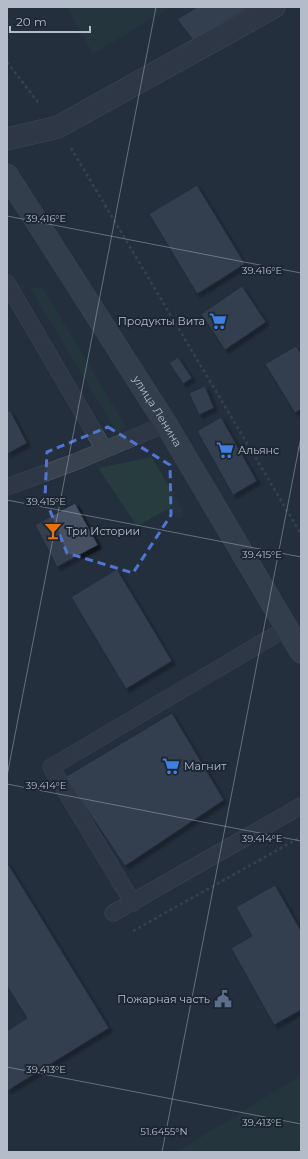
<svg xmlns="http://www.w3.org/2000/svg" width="308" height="1159" viewBox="0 0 308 1159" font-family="Montserrat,sans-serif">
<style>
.green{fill:#263c3f}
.building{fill:#455162;stroke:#1f2835;filter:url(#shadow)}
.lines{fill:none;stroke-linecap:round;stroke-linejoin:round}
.lane-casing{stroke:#565f6c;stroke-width:17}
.street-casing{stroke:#565f6c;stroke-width:23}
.secondary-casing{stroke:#565f6c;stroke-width:23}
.path{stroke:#44595c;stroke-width:2.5;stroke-dasharray:3 3;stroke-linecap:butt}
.lane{stroke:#38414e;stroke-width:16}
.street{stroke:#38414e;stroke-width:22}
.secondary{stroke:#465061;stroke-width:22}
.marked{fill:none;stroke:#5274d3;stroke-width:3;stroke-dasharray:8 5;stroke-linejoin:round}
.ticks{fill:none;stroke:#b4bcc9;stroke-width:1;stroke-opacity:0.45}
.labels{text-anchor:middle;stroke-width:4;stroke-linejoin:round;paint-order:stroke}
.poi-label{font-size:11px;fill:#b4bcc9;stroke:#1d2633;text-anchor:start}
.street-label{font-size:11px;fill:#b4bcc9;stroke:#1d2633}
.ticks-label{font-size:10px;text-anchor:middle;fill:#b4bcc9;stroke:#1d2633;stroke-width:4;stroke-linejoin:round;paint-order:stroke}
</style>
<defs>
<filter id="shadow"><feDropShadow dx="3.5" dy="3.5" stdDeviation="1" flood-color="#0009"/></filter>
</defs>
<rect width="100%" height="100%" fill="#242f3e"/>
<path class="green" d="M67 7H171L93 54Z
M42 287 126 427 117 433 30 288Z
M152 457 185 515 178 519 170 508 137 526 98 468Z
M301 1075V1152H177Z"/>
<path class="building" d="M197 7H250L193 40 177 19Z
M197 185 245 264 197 294 149 214Z
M242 286 266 322 225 350 201 314Z
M296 346 301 354V409L295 413 265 364Z
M178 357 192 378 183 384 169 363Z
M205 386 214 408 199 415 189 393Z
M10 410 27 443 7 454V412Z
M221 417 257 481 233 495 197 431Z
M301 444V455L296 447Z
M75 503 98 545 57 567 35 525Z
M117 569 172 661 126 689 71 597Z
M172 713 224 800 125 866 65 777Z
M7 862 109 1028 7 1091V1031L27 1018 7 986Z
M275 885 301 931V1010L274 1025 231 948 252 936 236 907Z"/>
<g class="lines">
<g class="lane-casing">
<path id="lane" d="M7 283 104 449
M7 487 75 462 166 424
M133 903 51 767 287 628
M113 913 301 806"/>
</g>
<g class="street-casing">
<path id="street" d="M7 139 58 127 274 7"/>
</g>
<g class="secondary-casing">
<g id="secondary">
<path id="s1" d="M7 175 166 424 301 652"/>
</g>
</g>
<path class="path" d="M7 62 40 105
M71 148 301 534
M133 931 299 838"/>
<use href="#lane" class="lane"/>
<use href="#street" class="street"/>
<use href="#secondary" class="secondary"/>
</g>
<path d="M0 0H308V1159H0ZM108 427 170 465 171 515 133 573 67 553 45 498 47 452Z" fill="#242f3e" fill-opacity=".55" fill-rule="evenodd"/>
<path class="marked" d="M108 427 170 465 171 515 133 573 67 553 45 498 47 452Z"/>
<path class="ticks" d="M7 216 301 273M7 500 301 557M7 776 156 7M7 784 301 841M7 1067 301 1124M162 1152 301 437"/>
<defs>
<g id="supermarket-bare" transform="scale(1.38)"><path d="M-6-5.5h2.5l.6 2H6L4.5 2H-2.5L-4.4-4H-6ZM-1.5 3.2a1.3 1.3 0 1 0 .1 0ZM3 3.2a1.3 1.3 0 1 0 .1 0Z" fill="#3f7fe0" stroke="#1d2633" stroke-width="2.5" paint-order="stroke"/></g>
<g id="bar-bare" transform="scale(1.38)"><path d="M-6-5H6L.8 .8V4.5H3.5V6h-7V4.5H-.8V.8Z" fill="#e8710a" stroke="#1d2633" stroke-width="2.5" paint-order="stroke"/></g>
<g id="civic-bare" transform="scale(1.38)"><path d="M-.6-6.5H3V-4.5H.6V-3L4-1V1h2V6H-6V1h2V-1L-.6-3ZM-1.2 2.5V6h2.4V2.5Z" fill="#5c6f8a" stroke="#1d2633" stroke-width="2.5" paint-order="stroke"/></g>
</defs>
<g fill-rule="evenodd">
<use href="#supermarket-bare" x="218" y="321"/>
<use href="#supermarket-bare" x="225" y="450"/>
<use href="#bar-bare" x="53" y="531"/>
<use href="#supermarket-bare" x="171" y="766"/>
<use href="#civic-bare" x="223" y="999"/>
</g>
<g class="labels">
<g class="poi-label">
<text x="205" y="325" text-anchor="end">Продукты Вита</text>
<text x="238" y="454">Альянс</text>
<text x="66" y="535">Три Истории</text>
<text x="184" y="770">Магнит</text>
<text x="210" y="1003" text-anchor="end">Пожарная часть</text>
</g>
<g class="street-label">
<text dy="4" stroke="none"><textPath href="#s1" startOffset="280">улица Ленина</textPath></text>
</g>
</g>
<g class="ticks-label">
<text x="46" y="222">39.416°E</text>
<text x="262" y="274">39.416°E</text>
<text x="46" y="505">39.415°E</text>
<text x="262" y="558">39.415°E</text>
<text x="46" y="789">39.414°E</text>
<text x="262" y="842">39.414°E</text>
<text x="46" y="1073">39.413°E</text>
<text x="262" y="1126">39.413°E</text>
<text x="164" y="1135">51.6455°N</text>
</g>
<rect width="308" height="1159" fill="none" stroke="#b4bcc9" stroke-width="16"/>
<path d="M10 26v6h80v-6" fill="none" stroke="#b4bcc9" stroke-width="2"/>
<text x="16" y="26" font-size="12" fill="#b4bcc9" stroke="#1d2633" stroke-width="3" paint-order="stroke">20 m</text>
</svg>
